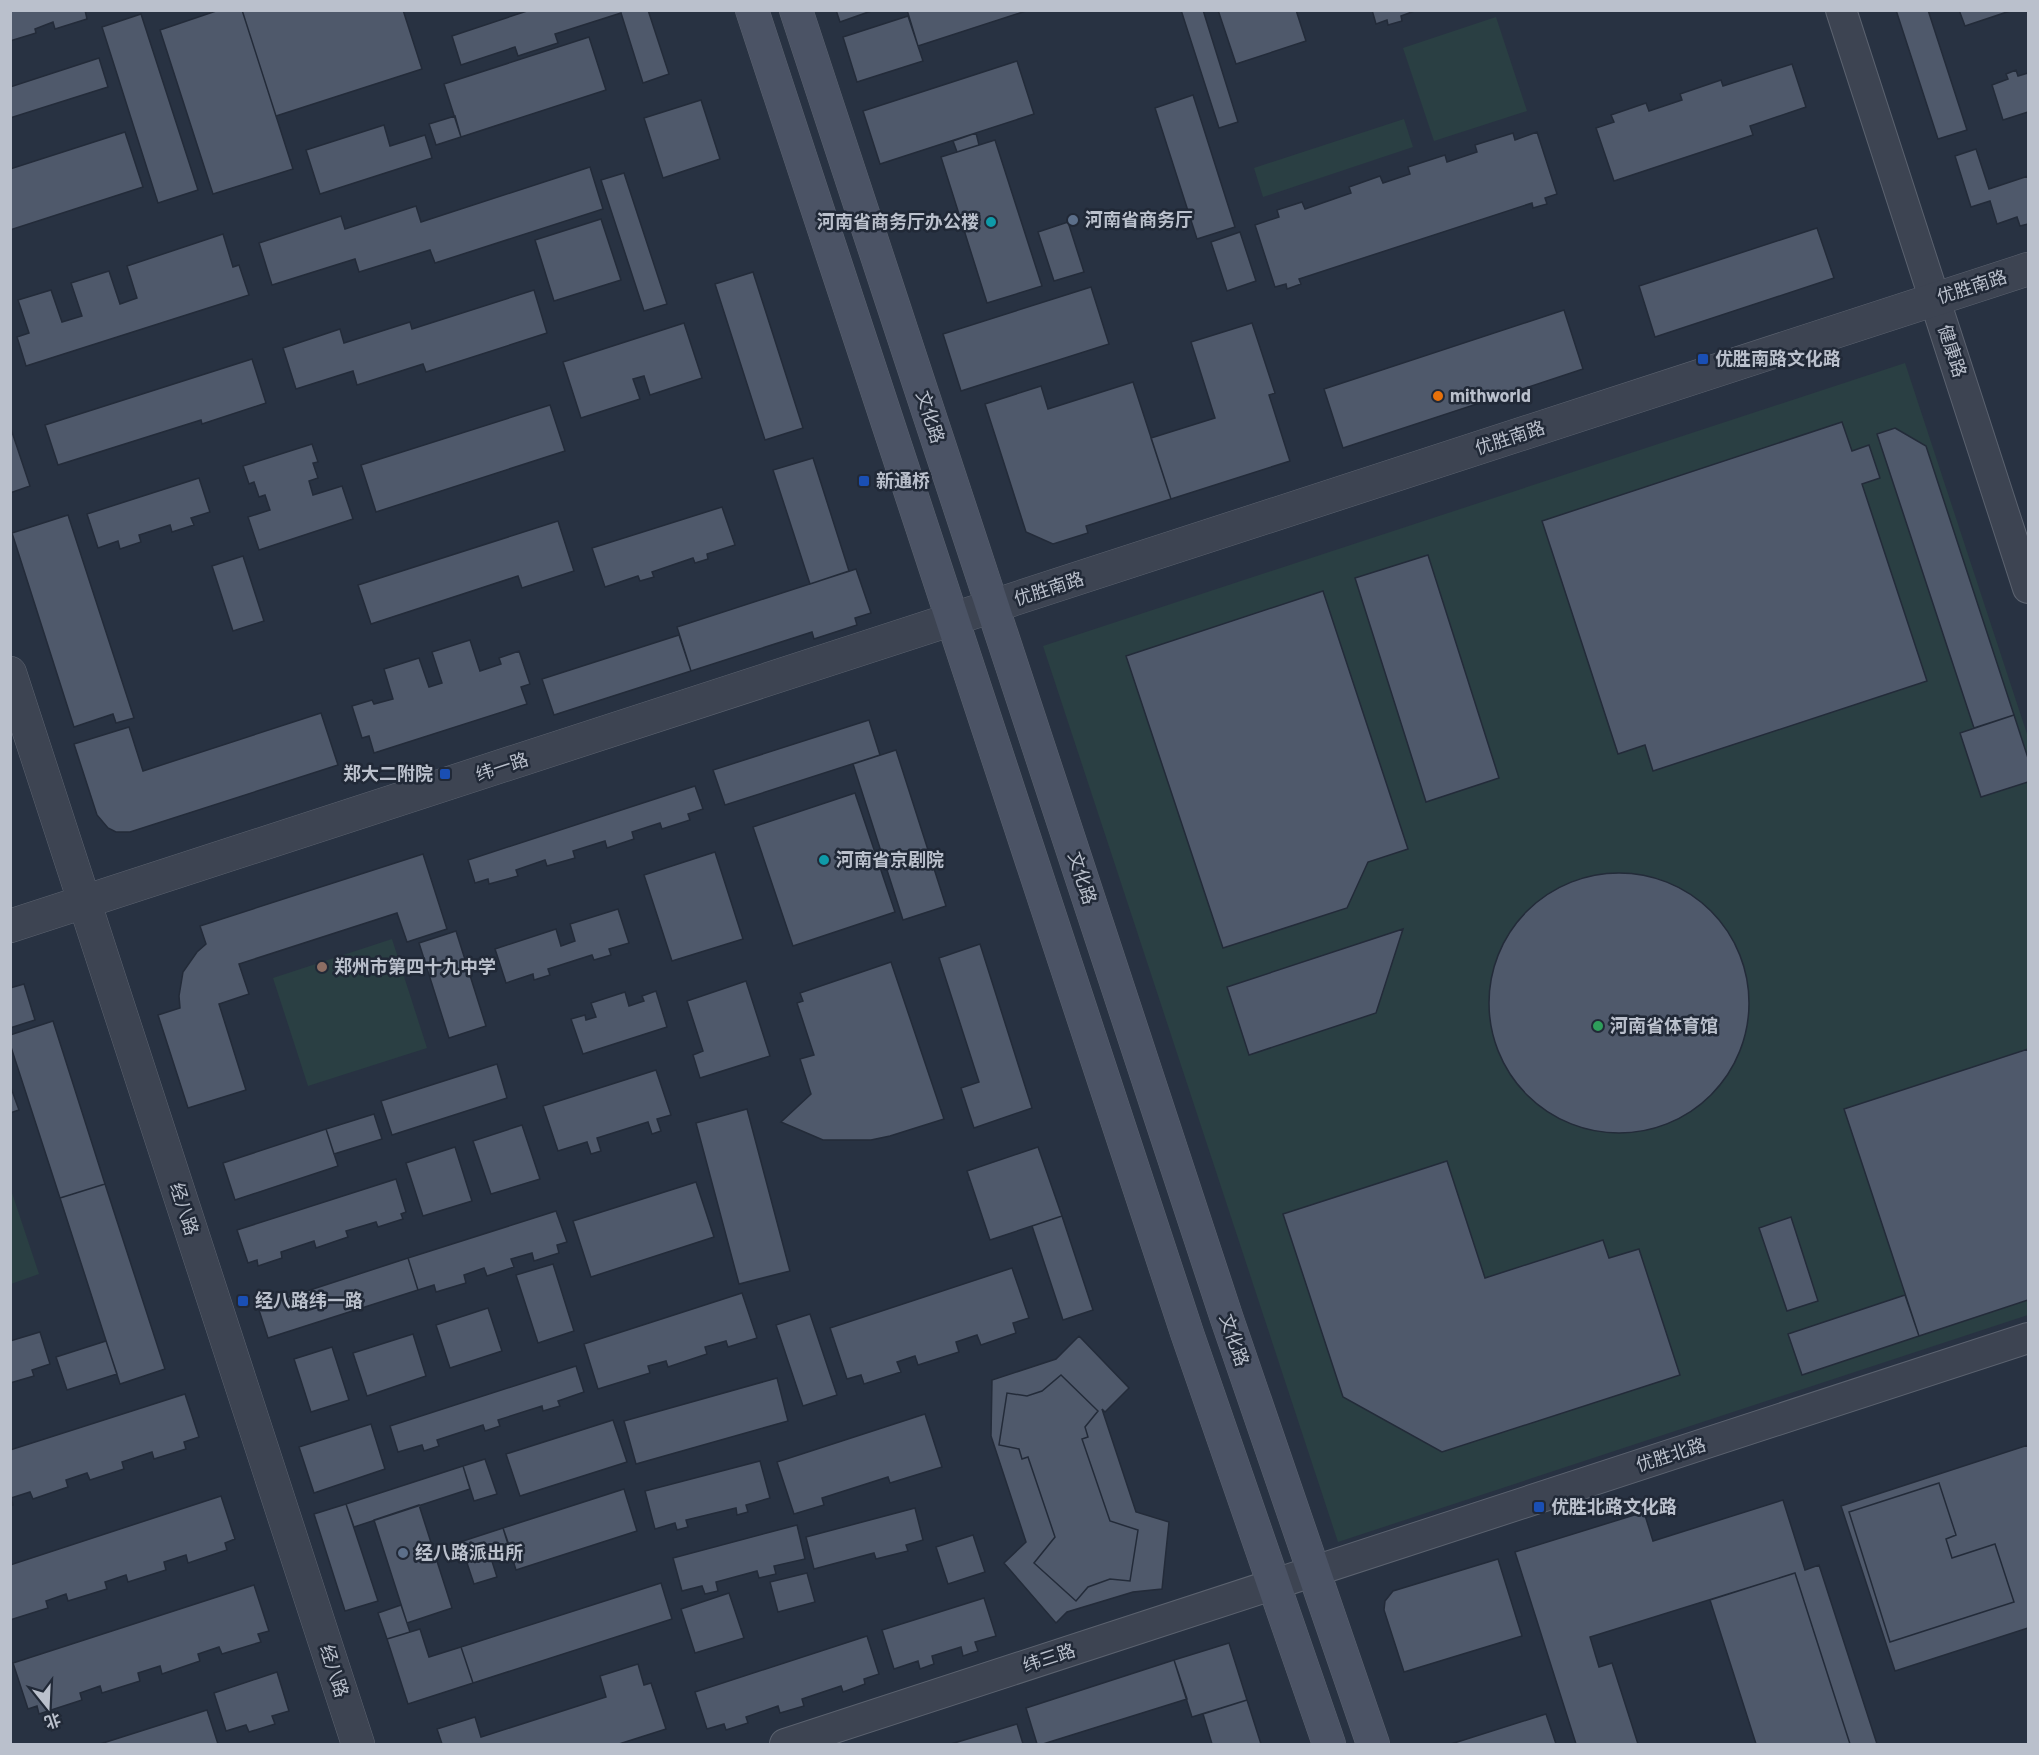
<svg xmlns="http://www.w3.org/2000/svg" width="2039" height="1755" viewBox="0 0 2039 1755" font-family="Barlow,'Noto Sans SC',sans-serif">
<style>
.green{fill:#2a3f43}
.building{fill:#4f596b;stroke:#232b39;stroke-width:1.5}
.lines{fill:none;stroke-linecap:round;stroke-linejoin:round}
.minor-casing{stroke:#5b626f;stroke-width:32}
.tertiary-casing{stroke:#5b626f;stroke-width:34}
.secondary-casing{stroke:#5b626f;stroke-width:34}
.minor{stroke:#3d4452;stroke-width:30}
.tertiary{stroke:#3d4452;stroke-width:33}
.secondary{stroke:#4b5365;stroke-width:33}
.service-dot{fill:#5c6f8a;stroke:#212937;stroke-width:2}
.culture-dot{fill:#0f9aa8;stroke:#212937;stroke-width:2}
.transit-dot{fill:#1a4fb4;stroke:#212937;stroke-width:2}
.food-dot{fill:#e8710a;stroke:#212937;stroke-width:2}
.education-dot{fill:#8d6e63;stroke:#212937;stroke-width:2}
.leisure-dot{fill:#2e9e5b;stroke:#212937;stroke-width:2}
.labels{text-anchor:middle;stroke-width:5;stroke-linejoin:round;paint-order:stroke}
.poi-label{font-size:18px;font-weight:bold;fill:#bac0cc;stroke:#212937;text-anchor:start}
.street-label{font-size:18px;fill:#bac0cc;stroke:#212937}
</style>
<rect width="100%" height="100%" fill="#283242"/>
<path class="green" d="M1496 17 1527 111 1434 141 1403 48Z
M1404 119 1413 147 1263 197 1254 168Z
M1905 363 2028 737V1315L1338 1542 1043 646Z
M392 939 427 1048 308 1086 273 978Z
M11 1190 39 1274 11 1284H10Z"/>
<path class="building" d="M10 10H85L87 19 55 29 53 22 35 29 36 33 10 41Z
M219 10H242L293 169 213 194 160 30Z
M242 10H403L422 69 276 116Z
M530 10H648L669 74 643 83 621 13 555 34 558 43 518 56 515 47 461 65 452 36Z
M836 10H874L840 22Z
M907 10H1029L918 46Z
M1181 10H1203L1238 122 1219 128Z
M1218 10H1296L1306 41 1236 64Z
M1372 10H1417L1401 16 1402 21 1388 25 1387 20 1376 24Z
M1896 10H1928L1967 130 1938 139Z
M1959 10H2013L1965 26Z
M141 14 198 190 158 203 102 27Z
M908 16 923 61 857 82 843 37Z
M589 37 606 90 461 137 444 84Z
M99 58 108 87 10 118V87Z
M1017 61 1034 114 880 164 863 111Z
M1792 64 1806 107 1750 126 1753 135 1614 181 1596 128 1614 122 1611 115 1646 103 1649 111 1682 100 1680 94 1721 80 1723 86Z
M2016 70 2018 76 2028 73V112L2003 120 1992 85 2008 79 2006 74Z
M1193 95 1235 227 1197 239 1155 108Z
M701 100 720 159 663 178 644 118Z
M455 116 461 137 436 145 429 124Z
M384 125 390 146 425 135 432 158 320 194 306 150Z
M125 132 143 187 10 230V169Z
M1537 132 1557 194 1545 198 1547 204 1533 208 1532 203 1299 279 1301 284 1287 289 1286 284 1275 287 1255 225 1279 217 1277 210 1302 202 1305 209 1351 193 1349 187 1380 176 1383 183 1410 174 1408 167 1445 155 1447 162 1477 152 1475 145 1513 133 1515 140Z
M976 133 979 145 957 152 953 141Z
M995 140 1042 286 987 303 941 157Z
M1976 149 1989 189 2028 176V224L2020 226 2017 217 1997 224 1990 201 1971 207 1955 156Z
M590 167 603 209 435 263 430 250 359 272 355 259 272 285 259 243 341 216 345 229 416 206 421 222Z
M624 173 667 304 644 311 601 180Z
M601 219 621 280 554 301 535 240Z
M1068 222 1084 272 1054 281 1038 232Z
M1817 228 1834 278 1655 337 1639 286Z
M1240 232 1256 281 1227 291 1211 242Z
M223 234 233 267 239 265 249 295 26 366 17 337 29 333 18 300 51 290 62 322 82 316 71 283 109 271 120 304 137 298 127 266Z
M753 272 803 428 765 440 715 284Z
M1091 287 1109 344 961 391 943 334Z
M534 290 547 333 426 372 423 364 357 385 353 371 296 389 283 348 340 329 344 343 410 322 412 329Z
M1564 310 1583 369 1343 448 1324 389Z
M684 323 702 378 650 395 644 376 633 379 640 399 581 418 563 362Z
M1252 323 1275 393 1269 395 1290 461 1171 499 1151 438 1215 418 1191 342Z
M252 359 266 403 202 424 201 420 58 465 45 425Z
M1133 382 1171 499 1086 526 1088 533 1053 544 1026 532 985 404 1041 386 1048 409Z
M550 405 565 451 376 512 361 465Z
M1842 422 1852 451 1869 445 1880 478 1862 484 1927 681 1653 771 1645 745 1618 754 1542 521Z
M10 426 30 486 10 493Z
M1895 428 1926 446 2014 715 1974 728 1877 434Z
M312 444 318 462 313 463 318 478 309 481 313 495 342 486 353 519 259 550 248 517 270 510 265 495 259 497 254 482 249 484 243 466Z
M813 458 849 571 810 584 773 470Z
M199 478 210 512 191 518 194 525 172 532 170 525 139 535 141 542 120 549 118 541 98 548 87 514Z
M722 507 735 545 707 554 708 559 695 563 693 558 652 572 654 577 640 581 638 576 605 587 592 548Z
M68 515 134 718 116 723 113 714 74 727 12 533Z
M558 521 574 571 522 588 518 576 371 624 358 585Z
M1428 555 1499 778 1426 802 1355 578Z
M243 556 264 621 233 631 212 566Z
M856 569 871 613 855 618 857 625 814 639 812 632 691 671 677 627Z
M1323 591 1408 849 1368 862 1347 908 1223 948 1126 656Z
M679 635 691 671 554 715 542 679Z
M470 640 480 671 501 664 499 658 519 651 530 684 521 687 527 704 374 753 369 736 362 738 352 706 372 700 374 704 393 699 384 669 419 658 429 687 442 683 432 652Z
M321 713 338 765 130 832H116L108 828 97 815 74 744 129 727 143 771Z
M2014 715 2028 758V782L1981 797 1960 733Z
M869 720 880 755 725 805 713 770Z
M896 750 946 906 903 920 853 764Z
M695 786 703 809 688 814 690 820 662 829 660 823 632 832 634 839 607 848 605 841 573 851 575 858 547 866 545 860 516 870 518 876 489 884 488 879 475 883 468 860Z
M855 793 895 912 793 946 753 827Z
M715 852 743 939 672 961 644 875Z
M423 854 447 929 407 942 397 913 239 964 249 994 219 1004 246 1090 188 1108 158 1015 180 1008 179 996 183 972 197 952 206 944 200 926Z
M1489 1003a130 130 0 1 1 260 0a130 130 0 1 1-260 0Z
M618 909 629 943 609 949 611 955 594 960 592 955 548 969 550 975 534 980 533 974 506 983 495 949 556 929 561 946 575 941 570 924Z
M1403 929 1376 1013 1249 1055 1227 987Z
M456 931 486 1026 449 1038 419 943Z
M980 944 1032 1108 974 1128 961 1088 979 1082 939 958Z
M891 962 944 1119 890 1136 871 1140H823L781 1122 811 1094 800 1059 814 1055 797 1003 803 1001 800 993Z
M746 981 770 1056 700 1078 693 1055 703 1051 687 1001Z
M24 984 35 1020 10 1028V988Z
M656 991 667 1027 583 1054 571 1019 585 1015 586 1020 596 1017 591 1003 625 992 629 1006 644 1001 642 996Z
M53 1021 105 1184 60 1198 10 1044V1035Z
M2028 1049V1300L1919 1336 1844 1109Z
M497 1064 507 1098 392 1135 381 1101Z
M656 1070 671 1115 657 1119 661 1131 652 1134 648 1122 597 1138 601 1151 591 1154 587 1142 558 1151 543 1106Z
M10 1085 19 1110 10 1113Z
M747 1109 790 1271 739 1284 696 1123Z
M374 1114 382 1139 334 1154 326 1129Z
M522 1125 540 1179 491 1194 473 1141Z
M326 1129 338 1166 235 1200 223 1163Z
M455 1147 472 1201 423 1216 406 1163Z
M1038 1147 1062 1216 990 1240 967 1171Z
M1447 1161 1485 1278 1603 1240 1609 1258 1639 1249 1680 1375 1442 1452 1343 1397 1283 1214Z
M396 1179 406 1212 401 1214 403 1219 378 1227 376 1222 346 1231 348 1237 316 1248 314 1241 281 1252 282 1258 258 1266 257 1260 248 1263 237 1230Z
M696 1182 714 1237 591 1277 573 1221Z
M105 1184 165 1369 120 1384 60 1198Z
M556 1211 567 1242 557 1245 559 1253 534 1261 532 1253 511 1259 514 1267 487 1276 484 1268 464 1275 466 1283 436 1292 434 1285 418 1290 408 1258Z
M1062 1216 1093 1310 1063 1320 1032 1226Z
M1791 1217 1818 1301 1787 1311 1759 1228Z
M408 1258 418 1290 268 1338 258 1307Z
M553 1264 574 1331 538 1343 516 1275Z
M1012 1268 1029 1318 1013 1323 1016 1333 981 1345 977 1335 956 1342 959 1352 918 1365 915 1356 897 1362 901 1372 864 1384 861 1375 847 1379 830 1328Z
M742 1293 757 1338 728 1347 726 1341 705 1347 707 1354 668 1367 666 1361 648 1366 650 1373 598 1389 584 1344Z
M1905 1295 1919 1336 1802 1375 1788 1334Z
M488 1308 502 1351 450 1368 436 1325Z
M810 1314 837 1395 803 1406 776 1325Z
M40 1332 50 1364 32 1370 34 1376 10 1383V1341Z
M413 1334 426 1376 367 1396 353 1353Z
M1079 1336 1129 1388 1105 1412 1102 1409 1136 1512 1169 1522 1162 1589 1133 1592 1067 1612 1056 1623 1004 1563 1026 1542 991 1436 992 1380 1056 1359Z
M106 1341 117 1374 67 1390 56 1357Z
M332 1347 349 1400 311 1412 294 1359Z
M576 1366 584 1392 558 1401 560 1406 543 1411 542 1406 498 1420 500 1426 485 1431 483 1425 437 1440 439 1446 424 1451 422 1445 398 1452 390 1426Z
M1061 1375 1098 1411 1085 1427 1088 1437 1082 1439 1110 1521 1138 1530 1130 1581 1110 1579 1088 1587 1076 1601 1034 1563 1055 1537 1028 1457 1022 1459 1019 1449 999 1445 1007 1393 1027 1396 1042 1391Z
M777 1378 788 1421 636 1464 624 1421Z
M185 1394 199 1437 184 1442 186 1449 154 1459 152 1452 122 1462 124 1469 90 1480 87 1473 66 1480 68 1487 33 1499 30 1492 11 1498 13 1505 10 1506V1450Z
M925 1414 942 1467 890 1483 888 1477 822 1498 824 1505 794 1514 777 1462Z
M613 1420 627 1462 520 1496 506 1454Z
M371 1424 385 1469 314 1493 299 1447Z
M2028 1445V1628L1895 1671 1841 1506Z
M485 1459 497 1494 474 1501 463 1466Z
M760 1461 770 1498 746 1505 748 1512 737 1515 736 1508 686 1520 688 1527 677 1530 675 1523 655 1529 645 1491Z
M463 1466 470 1489 354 1527 346 1504Z
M1939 1483 1956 1535 1946 1539 1952 1558 1995 1544 2014 1602 1890 1642 1849 1512Z
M624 1489 637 1531 516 1570 503 1528Z
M221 1496 235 1539 225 1543 227 1550 188 1563 186 1555 164 1562 166 1570 128 1582 126 1575 105 1582 107 1589 68 1601 66 1594 46 1601 48 1608 10 1620V1565Z
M1783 1500 1805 1570 1819 1565 1877 1744H1850L1795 1573 1590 1637 1599 1667 1612 1663 1638 1744H1576L1515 1552 1644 1512 1653 1541Z
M346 1504 378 1601 345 1611 314 1514Z
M419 1505 452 1608 407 1623 374 1520Z
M915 1508 923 1540 906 1545 908 1551 876 1559 874 1553 814 1569 806 1537Z
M797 1525 805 1559 774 1566 776 1574 759 1578 757 1571 716 1582 718 1591 705 1594 702 1586 682 1591 673 1558Z
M503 1528 510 1548 490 1555 497 1577 474 1584 460 1542Z
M973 1535 985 1572 948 1584 936 1547Z
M1498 1559 1522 1636 1404 1672 1384 1610 1385 1601 1393 1591Z
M807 1573 815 1602 778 1612 770 1582Z
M1795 1573 1850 1744H1756L1710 1600Z
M661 1583 672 1619 473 1683 461 1647Z
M254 1585 269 1631 258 1634 261 1642 222 1654 219 1647 198 1654 200 1661 162 1674 160 1666 138 1673 140 1681 102 1693 100 1686 80 1693 82 1700 39 1714 37 1706 28 1709 13 1663Z
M729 1593 744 1638 695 1653 681 1609Z
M984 1598 996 1636 975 1642 978 1651 963 1656 961 1647 932 1656 934 1664 920 1669 918 1661 894 1669 882 1630Z
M401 1605 410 1632 387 1639 378 1613Z
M420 1629 429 1657 461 1647 473 1683 408 1704 387 1639Z
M867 1636 879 1674 864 1679 865 1684 843 1692 841 1686 802 1699 804 1706 780 1713 778 1706 746 1717 748 1723 726 1730 724 1724 707 1729 695 1692Z
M1229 1643 1247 1700 1192 1717 1174 1660Z
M1174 1660 1187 1699 1043 1744H1037L1026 1708Z
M638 1664 644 1685 651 1683 666 1729 619 1744H442L437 1729 475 1717 481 1737 606 1697 600 1676Z
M277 1672 289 1711 272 1716 275 1724 249 1732 246 1725 226 1731 214 1693Z
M1247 1700 1261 1744H1212L1203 1714Z
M207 1710 218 1744H100Z
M1546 1714 1556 1744H1451Z
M1017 1724 1023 1744H951Z"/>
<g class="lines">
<g class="minor-casing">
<path id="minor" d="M1841 10 2028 588
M785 1744 2028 1338"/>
</g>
<g class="tertiary-casing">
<path id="tertiary" d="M10 673 358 1744
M10 926 2028 269"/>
</g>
<g class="secondary-casing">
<path id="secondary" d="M752 10 1187 1333 1329 1744
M796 10 1227 1319 1373 1744"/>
</g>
<use href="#minor" class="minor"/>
<use href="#tertiary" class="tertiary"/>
<use href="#secondary" class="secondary"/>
</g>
<g class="service-dot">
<circle cx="1073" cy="220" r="6"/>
<circle cx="403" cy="1553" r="6"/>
</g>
<g class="culture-dot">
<circle cx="991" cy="222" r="6"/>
<circle cx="824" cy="860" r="6"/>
</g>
<g class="transit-dot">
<rect x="1697" y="353" width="12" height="12" rx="3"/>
<rect x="858" y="475" width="12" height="12" rx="3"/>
<rect x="439" y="768" width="12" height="12" rx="3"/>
<rect x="237" y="1295" width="12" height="12" rx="3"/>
<rect x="1533" y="1501" width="12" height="12" rx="3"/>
</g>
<circle class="food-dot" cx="1438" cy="396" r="6"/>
<circle class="education-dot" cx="322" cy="967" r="6"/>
<circle class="leisure-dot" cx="1598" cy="1026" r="6"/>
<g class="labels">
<g class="poi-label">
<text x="1085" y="226">河南省商务厅</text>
<text x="979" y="228" text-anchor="end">河南省商务厅办公楼</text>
<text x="1715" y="365">优胜南路文化路</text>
<text x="1450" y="402">mithworld</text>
<text x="876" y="487">新通桥</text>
<text x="433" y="780" text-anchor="end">郑大二附院</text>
<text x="836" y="866">河南省京剧院</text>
<text x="334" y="973">郑州市第四十九中学</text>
<text x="1610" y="1032">河南省体育馆</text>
<text x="255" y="1307">经八路纬一路</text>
<text x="1551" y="1513">优胜北路文化路</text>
<text x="415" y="1559">经八路派出所</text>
</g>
<g class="street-label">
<text transform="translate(1972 287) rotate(-18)" y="6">优胜南路</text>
<text transform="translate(1952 351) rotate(72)" y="6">健康路</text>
<text transform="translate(930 417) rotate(72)" y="6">文化路</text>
<text transform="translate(1510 438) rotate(-18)" y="6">优胜南路</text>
<text transform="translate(1049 589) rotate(-18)" y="6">优胜南路</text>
<text transform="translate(502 767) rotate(-18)" y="6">纬一路</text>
<text transform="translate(1082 878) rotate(72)" y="6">文化路</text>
<text transform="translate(184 1209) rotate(72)" y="6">经八路</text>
<text transform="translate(1234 1340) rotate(71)" y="6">文化路</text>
<text transform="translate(1671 1455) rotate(-18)" y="6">优胜北路</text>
<text transform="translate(1049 1658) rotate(-18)" y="6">纬三路</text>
<text transform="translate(334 1671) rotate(72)" y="6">经八路</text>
</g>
</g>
<rect width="2039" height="1755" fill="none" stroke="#bac0cc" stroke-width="24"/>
<g transform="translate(48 1707) rotate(162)" stroke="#212937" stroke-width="4.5" paint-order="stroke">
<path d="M0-4.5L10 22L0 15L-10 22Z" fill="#bac0cc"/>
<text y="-9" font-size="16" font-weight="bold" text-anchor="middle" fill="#bac0cc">北</text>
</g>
</svg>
